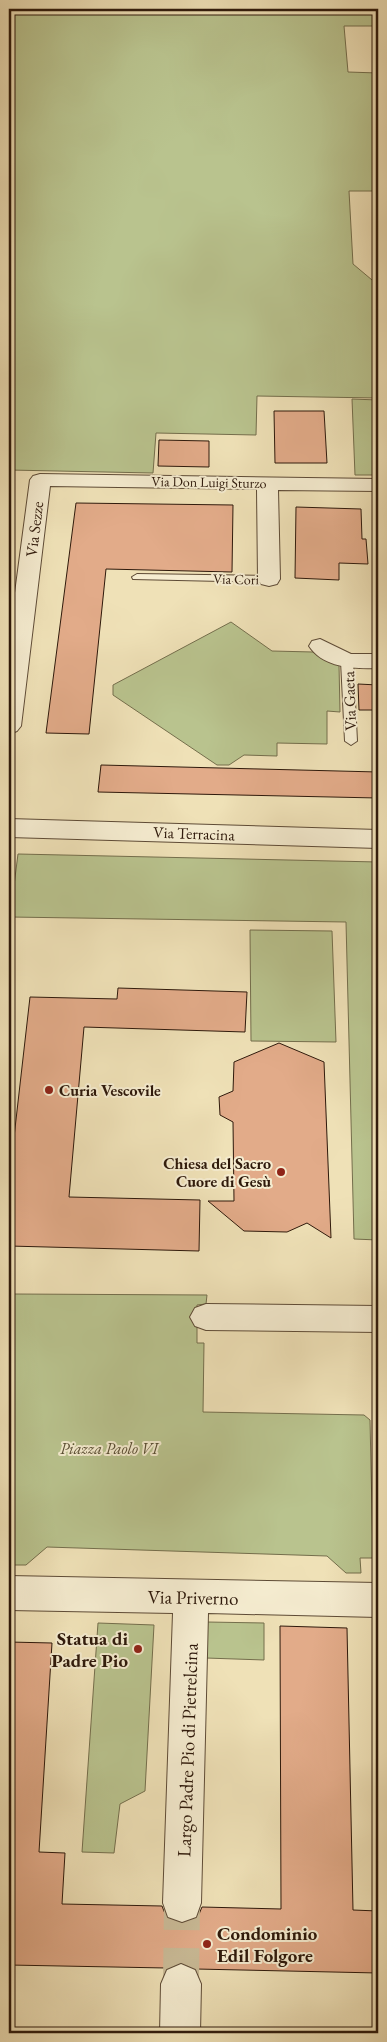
<svg xmlns="http://www.w3.org/2000/svg" width="387" height="2042" viewBox="0 0 387 2042" font-family="'EB Garamond',serif">
<style>
.green{fill:#b9c38e;stroke:#746e4c}
.building{fill:#e2ab89;stroke:#2e190b}
.lines{fill:none;stroke-linecap:round;stroke-linejoin:round}
.minor-tunnel{stroke:#c8b995;stroke-width:36;stroke-dasharray:36 18;stroke-linecap:butt}
.service-casing{stroke:#5e4b36;stroke-width:2}
.minor-casing{stroke:#5e4b36;stroke-width:2}
.service{fill:#f5ecd0;fill-rule:evenodd}
.minor{fill:#f5ecd0;fill-rule:evenodd}
.poi-dot{fill:#8f2418;stroke:#f5ecd0;stroke-width:2}
.labels{text-anchor:middle;stroke-width:4;stroke-linejoin:round;paint-order:stroke}
.far-street-label{font-size:14px;fill:#2e190b;stroke:#f5ecd0}
.street-label{font-size:16px;fill:#2e190b;stroke:#f5ecd0}
.poi-label{font-size:16px;font-weight:bold;fill:#2e190b;stroke:#f5ecd0;text-anchor:start}
.park-label{font-size:16px;font-style:italic;fill:#584c32;stroke:#f5ecd0}
.near-street-label{font-size:19px;fill:#2e190b;stroke:#f5ecd0}
.near-poi-label{font-size:19px;font-weight:bold;fill:#2e190b;stroke:#f5ecd0;text-anchor:end}
</style>
<rect width="100%" height="100%" fill="#efe1b7"/>
<filter id="stains"><feTurbulence type="fractalNoise" baseFrequency=".004" numOctaves="4"/><feColorMatrix values="0 0 0 0 .2 0 0 0 0 .09 0 0 0 0 .02 0 0 0 .5 -.17"/></filter>
<radialGradient id="worn" r=".72"><stop offset=".6" stop-color="#630" stop-opacity="0"/><stop offset="1" stop-color="#630" stop-opacity=".3"/></radialGradient>
<path class="green" d="M9 9 245 11 246 9H378V26H344L348 72 378 73V191H349L353 264 378 285V398L257 396 256 435 156 433 153 473 9 470Z
M352 399 378 400V475H355Z
M231 622 272 651 313 652 339 665 340 712 327 711V744L277 743V756L244 755 229 765H217L113 695V685Z
M18 854 378 862V1240L354 1239 346 922 10 917Z
M250 930 332 931 336 1042 251 1041Z
M14 1294 207 1295 206 1304 197 1305V1343H204L203 1412 364 1415 370 1420 373 1558H360L361 1573H346L327 1556 47 1547 26 1565H9V1305H12Z
M207 1622 264 1623V1660L206 1658Z
M98 1623 154 1625 145 1791 120 1804 114 1853 82 1852Z"/>
<path class="building" d="M274 411H324L327 463H275Z
M159 440 209 441V467L158 466Z
M76 503 233 505 232 572 106 569 89 734 46 733Z
M296 507 361 509 362 539H366L368 564 339 563V580L295 578Z
M358 684 378 685V710H359Z
M101 765 378 772V798L98 792Z
M118 988 247 992 245 1032 84 1027 69 1197 200 1200 199 1251 9 1246V1181L30 997 117 999Z
M279 1043 324 1062 331 1238 307 1223 287 1232 244 1231 208 1201H234L233 1122 220 1115 219 1097 233 1091 234 1062Z
M280 1626 347 1628 353 1910 378 1911V1973L196 1969 182 1962 166 1968 9 1965V1642L52 1643 39 1852 65 1853 62 1904 162 1906 167 1919 183 1924 197 1919 202 1907 281 1909Z"/>
<g class="lines">
<path class="minor-tunnel" d="M181 1984 182 1903"/>
<g class="service-casing">
<path id="service" d="M137 574 269 576 274 579 269 582 133 579 132 577Z
M347 657 353 661 357 741 351 745 345 741 341 661Z"/>
</g>
<g class="minor-casing">
<path id="minor" d="M40 474 378 479V491L278 490 280 579 277 584 269 586 261 584 258 579 257 489 50 486 21 726 17 731 9 734V638L30 480 33 476Z
M320 639 351 654H378V668C355 669 323 668 309 646L312 641Z
M9 819 378 830V848L9 837Z
M206 1304 378 1306V1332L206 1330 195 1326 190 1317 195 1308Z
M9 1576 378 1583V1617L208 1613 201 1903 196 1917 182 1922 168 1917 163 1903 173 1613 9 1610Z
M181 1964 195 1970 201 1984 200 2033H160L161 1984 167 1970Z"/>
</g>
<use href="#service" class="service"/>
<use href="#minor" class="minor"/>
</g>
<g class="poi-dot">
<circle cx="49" cy="1090" r="5"/>
<circle cx="281" cy="1172" r="5"/>
<circle cx="138" cy="1649" r="5"/>
<circle cx="207" cy="1944" r="5"/>
</g>
<g class="labels">
<g class="far-street-label">
<text transform="translate(209 482) rotate(1)" y="5">Via Don Luigi Sturzo</text>
<text transform="translate(236 579) rotate(1)" y="5">Via Cori</text>
</g>
<g class="street-label">
<text transform="translate(34 529) rotate(-83)" y="6">Via Sezze</text>
<text transform="translate(349 701) rotate(-92)" y="6">Via Gaeta</text>
<text transform="translate(194 833) rotate(2)" y="6">Via Terracina</text>
</g>
<g class="poi-label">
<text x="59" y="1096">Curia Vescovile</text>
<text x="271" y="1169" text-anchor="end">Chiesa del Sacro<tspan x="271" dy="18">Cuore di Gesù</tspan></text>
</g>
<g class="park-label">
<text x="109" y="1454">Piazza Paolo VI</text>
</g>
<g class="near-street-label">
<text transform="translate(193 1597) rotate(1)" y="7">Via Priverno</text>
<text transform="translate(187 1750) rotate(-88)" y="7">Largo Padre Pio di Pietrelcina</text>
</g>
<g class="near-poi-label">
<text x="128" y="1645">Statua di<tspan x="128" dy="22">Padre Pio</tspan></text>
<text x="217" y="1940" text-anchor="start">Condominio<tspan x="217" dy="22">Edil Folgore</tspan></text>
</g>
</g>
<rect width="387" height="2042" fill="none" stroke="#efe1b7" stroke-width="30"/>
<rect x="10" y="10" width="367" height="2022" fill="none" stroke="#2e190b" stroke-width="2.5"/>
<rect x="15" y="15" width="357" height="2012" fill="none" stroke="#2e190b"/>
<rect width="100%" height="100%" filter="url(#stains)"/>
<rect width="100%" height="100%" fill="url(#worn)"/>
</svg>
